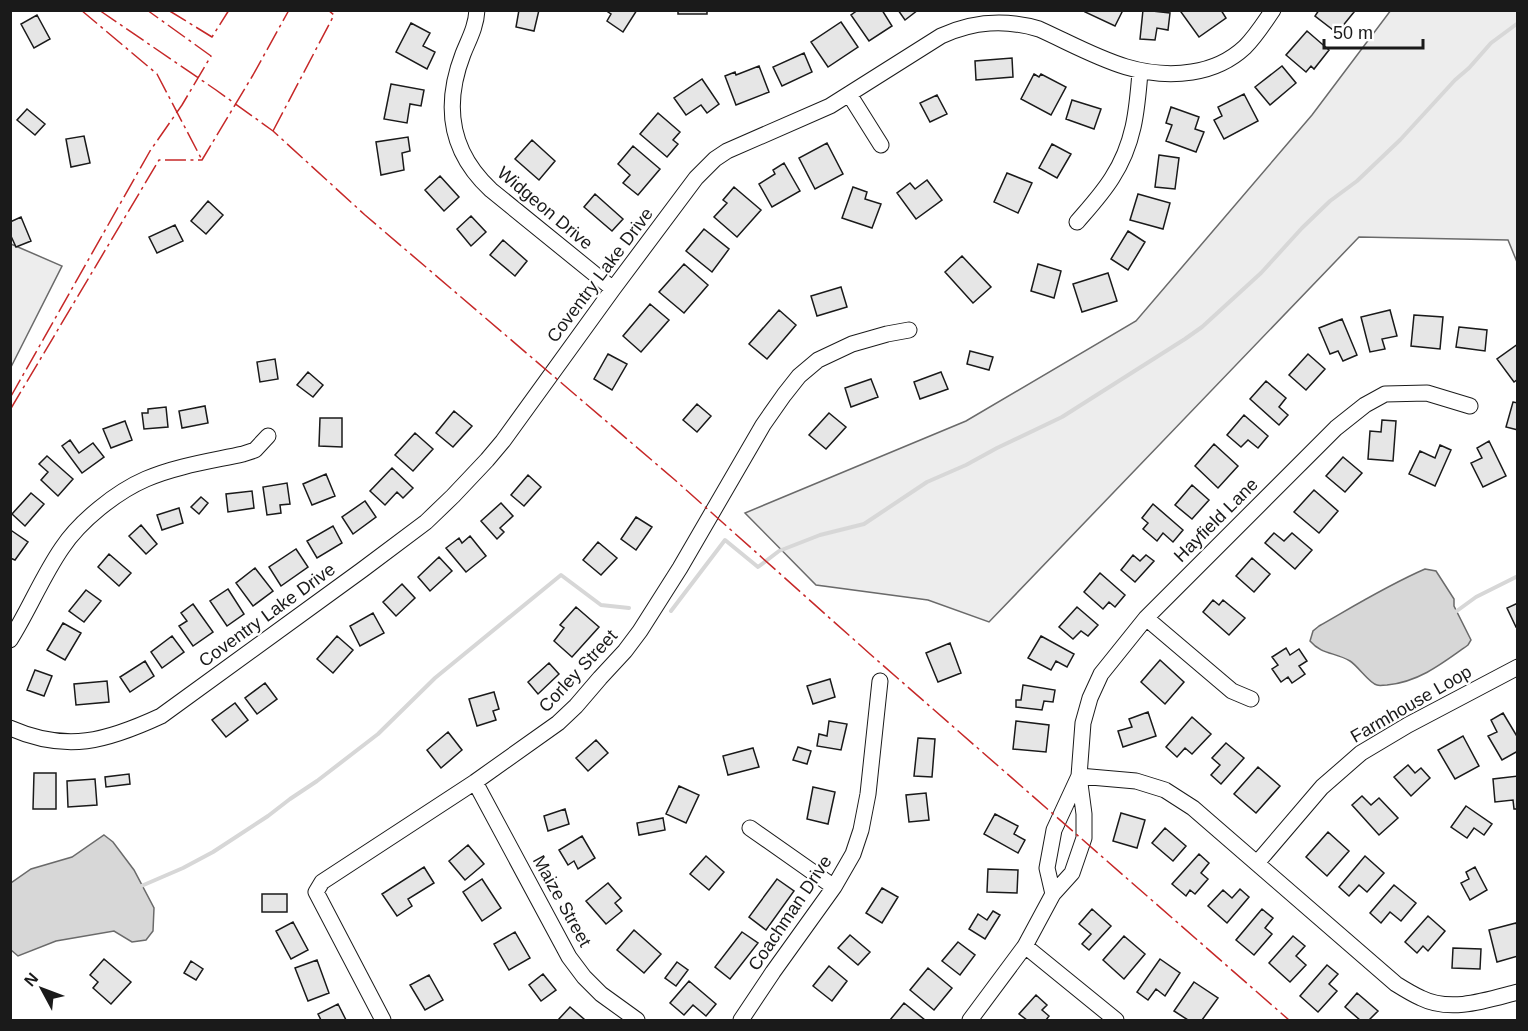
<svg xmlns="http://www.w3.org/2000/svg" width="1528" height="1031" viewBox="0 0 1528 1031" font-family="Helvetica,sans-serif">
<style>
.built{fill:#ededed;stroke:#6a6a6a;stroke-width:1.5}
.water{fill:#d7d7d7;stroke:#6a6a6a;stroke-width:1.5}
.lines{fill:none;stroke-linecap:round;stroke-linejoin:round}
.stream{stroke:#d7d7d7;stroke-width:4}
.building{fill:#e6e6e6;stroke:#1a1a1a;stroke-width:1.5}
.minor-casing{stroke:#1a1a1a;stroke-width:17}
.minor{stroke:#fff;stroke-width:15}
.power{stroke:#c62828;stroke-width:1.5;stroke-dasharray:21 4.5 3 4.5;stroke-linecap:butt}
.labels{text-anchor:middle;stroke-width:4.5;stroke-linejoin:round;paint-order:stroke}
.street-label{font-size:18px;fill:#1a1a1a;stroke:#fff}
</style>
<rect width="100%" height="100%" fill="#fff"/>
<path class="built" d="M1391 10 1517 11V262L1508 240 1359 237 989 622 928 600 816 585 745 513 966 421 1136 321 1312 115Z
M11 244 62 266 11 367Z"/>
<path class="water" d="M1425 569 1436 571 1454 599V606L1471 640 1468 645C1443 663 1419 682 1387 685 1383 685 1380 686 1377 685 1370 684 1358 666 1350 661 1335 652 1322 655 1310 641L1313 631 1319 626C1354 606 1388 585 1425 569Z
M104 835 113 842 134 870 154 908 153 931 146 940 132 942 114 931 56 941 18 956 11 950V883L31 869 72 857Z"/>
<g class="lines">
<path class="stream" d="M671 611 725 540 758 567 779 551 820 535 864 524 927 482 966 465 997 448 1062 417 1185 339 1202 327 1261 273 1302 228 1330 201 1357 181 1400 140 1455 80 1469 68 1491 43 1518 23
M1454 613 1476 597 1518 576
M139 887 183 868 213 852 268 816 290 799 317 781 378 734 435 678 561 575 601 605 629 608"/>
</g>
<path class="building" d="M519 10H539L534 31 516 27Z
M605 10H637L623 32 607 21 611 14Z
M678 10H707V14H678Z
M858 10H882L892 26 869 41 851 15Z
M898 10H918L905 20Z
M1086 10H1123L1115 26 1085 12Z
M1143 10 1170 13 1168 30 1157 28 1155 40 1140 39Z
M1184 10H1221L1226 18 1199 37 1181 12Z
M1319 10H1352L1354 12 1337 33 1315 16Z
M37 15 50 39 34 48 21 24Z
M841 22 858 47 828 67 811 42Z
M411 23 430 33 423 46 435 52 427 69 396 52Z
M1307 31 1329 50 1314 69 1311 66 1306 72 1286 55Z
M804 53 812 72 782 86 773 67Z
M1012 58 1013 77 976 80 975 61Z
M759 66 769 92 736 105 725 76 735 72 736 75Z
M1282 66 1296 83 1270 105 1255 87Z
M1034 74 1039 77 1041 74 1066 87 1051 115 1021 99Z
M702 79 719 104 707 113 701 105 686 115 674 98Z
M391 84 424 90 421 106 410 104 407 123 384 119Z
M1244 94 1258 121 1224 139 1214 120 1222 116 1218 107Z
M937 95 947 114 930 122 920 103Z
M1072 100 1101 109 1094 129 1066 119Z
M1171 107 1199 117 1195 129 1204 132 1196 152 1166 141 1172 125 1166 123Z
M27 109 45 124 35 135 17 120Z
M658 113 680 132 673 140 678 144 667 157 640 134Z
M84 136 90 163 71 167 66 139Z
M408 137 410 151 402 153 404 170 381 175 376 142Z
M532 140 555 161 539 180 515 159Z
M827 143 843 174 815 189 799 158Z
M1052 144 1071 154 1057 178 1039 168Z
M633 146 660 169 638 195 623 183 630 175 618 164Z
M1159 155 1179 158 1175 189 1155 187Z
M784 163 800 191 772 207 759 184 775 174 773 170Z
M1007 173 1032 183 1018 213 994 202Z
M440 176 459 197 444 211 425 190Z
M927 180 942 200 916 219 897 193 910 183 915 189Z
M734 187 761 210 737 237 714 217 727 203 723 200Z
M853 187 867 192 865 199 881 204 872 228 842 218Z
M595 194 623 219 612 231 584 207Z
M1138 194 1170 203 1163 229 1130 220Z
M208 201 223 215 206 234 191 221Z
M471 216 486 232 471 246 457 229Z
M21 217 31 241 16 247 10 234V222Z
M175 225 183 241 157 253 149 237Z
M704 229 729 249 712 272 686 251Z
M1128 231 1145 242 1128 270 1111 259Z
M503 240 527 261 515 276 490 255Z
M962 256 991 287 973 303 945 272Z
M684 264 708 285 684 313 659 292Z
M1038 264 1061 271 1054 298 1031 291Z
M1108 273 1117 301 1082 312 1073 284Z
M841 287 847 307 817 316 811 296Z
M650 304 669 320 641 352 623 336Z
M779 310 796 325 767 359 749 344Z
M1390 310 1397 336 1382 339 1385 349 1370 352 1361 317Z
M1414 315 1443 317 1440 349 1411 346Z
M1342 319 1357 355 1343 361 1338 351 1330 354 1319 328Z
M1459 327 1487 330 1485 351 1456 347Z
M1518 344V379L1514 382 1497 359Z
M970 351 993 357 989 370 967 364Z
M608 354 627 364 612 390 594 379Z
M1308 354 1325 369 1306 390 1289 375Z
M275 359 278 379 260 382 257 362Z
M308 372 323 385 313 397 297 385Z
M941 372 948 389 920 399 914 382Z
M871 379 878 397 851 407 845 388Z
M1266 381 1286 398 1279 407 1288 415 1279 425 1250 399Z
M1513 402 1518 403V430L1506 427Z
M697 404 711 416 697 432 683 420Z
M205 406 208 423 182 428 179 411Z
M166 407 168 427 144 429 142 413H148V409Z
M454 411 472 426 453 447 436 433Z
M829 413 846 427 826 449 809 435Z
M1244 415 1268 436 1258 448 1248 440 1241 447 1227 435Z
M320 418H342V447L319 446Z
M1382 420 1396 421 1393 461 1368 459 1370 431 1381 432Z
M125 421 132 440 111 448 103 429Z
M415 433 433 449 413 471 395 455Z
M70 440 79 453 93 443 104 457 82 473 62 446Z
M1489 441 1506 476 1483 487 1471 463 1482 458 1477 448Z
M1214 444 1238 466 1218 488 1195 466Z
M1440 445 1451 450 1435 486 1409 474 1420 451 1435 458Z
M47 456 73 479 58 496 41 480 48 472 39 464Z
M1343 457 1362 473 1345 492 1326 476Z
M392 468 413 488 403 498 397 492 385 505 370 491Z
M326 474 335 496 312 505 303 484Z
M528 475 541 487 524 506 511 495Z
M287 483 290 504 280 505 281 513 267 515 263 487Z
M1192 485 1209 500 1192 519 1175 505Z
M1314 490 1338 511 1319 533 1294 512Z
M252 491 254 508 228 512 226 494Z
M31 493 44 504 25 526 12 514Z
M201 497 208 503 199 514 191 507Z
M365 501 376 517 353 534 342 517Z
M501 503 513 516 500 528 504 532 497 539 481 521Z
M1153 504 1183 530 1173 542 1163 533 1157 541 1143 529 1148 523 1142 518Z
M179 508 183 523 162 530 157 515Z
M636 517 652 527 636 550 621 539Z
M141 525 157 544 146 554 129 536Z
M333 526 342 543 317 558 307 541Z
M12 531 28 542 15 560 10 558V533Z
M1274 533 1284 541 1292 533 1312 550 1295 569 1265 543Z
M470 536 486 556 466 572 446 548 459 538 462 543Z
M598 542 617 558 601 575 583 560Z
M296 549 308 567 281 586 269 567Z
M109 554 131 573 119 586 98 567Z
M1133 555 1140 561 1146 555 1154 561 1135 582 1121 570Z
M439 557 452 571 430 591 418 577Z
M1252 558 1270 574 1254 592 1236 576Z
M255 568 273 591 253 606 236 583Z
M1100 573 1125 595 1115 607 1109 602 1103 609 1084 592Z
M402 584 415 598 396 616 383 602Z
M228 589 244 614 227 626 210 601Z
M86 590 101 601 84 622 69 611Z
M1213 600 1219 605 1223 600 1245 618 1229 635 1203 612Z
M1518 603V626L1516 627 1507 608Z
M193 604 213 632 193 646 179 626 187 621 181 613Z
M576 607 599 627 572 657 554 641 564 628 560 625Z
M1077 607 1098 625 1088 636 1081 631 1073 639 1059 627Z
M373 613 384 633 360 646 350 626Z
M63 623 81 633 65 660 47 650Z
M172 636 184 652 162 668 151 652Z
M337 636 353 650 333 673 317 659Z
M1041 636 1074 654 1067 667 1056 661 1051 670 1028 658Z
M950 643 961 673 938 682 926 653Z
M1286 648 1290 655 1299 649 1307 661 1299 666 1305 674 1292 683 1288 677 1281 682 1272 669 1278 665 1272 657Z
M1160 660 1184 682 1165 704 1141 682Z
M145 661 154 676 130 692 120 677Z
M549 663 559 674 538 694 528 682Z
M35 670 52 676 44 696 27 690Z
M830 679 835 697 813 704 807 686Z
M107 681 109 702 76 705 74 684Z
M265 683 277 699 257 714 245 698Z
M1023 685 1055 690 1053 702 1044 701 1042 710 1016 707V700H1021Z
M494 692 499 709 493 711 496 720 477 726 469 699Z
M235 703 248 720 226 737 212 720Z
M1148 712 1156 736 1123 747 1118 731 1132 727 1129 719Z
M1503 713 1518 738V751L1502 760 1488 736 1497 732 1491 720Z
M1192 717 1211 734 1192 754 1185 748 1177 757 1166 747Z
M829 721 847 724 841 750 817 746 819 734 827 736Z
M1016 721 1049 725 1046 752 1013 749Z
M448 732 462 750 441 768 427 750Z
M1463 736 1479 766 1455 779 1438 750Z
M918 738 935 739 932 777 914 776Z
M596 740 608 753 588 771 576 758Z
M1226 743 1244 758 1221 784 1211 775 1220 765 1212 758Z
M798 747 811 751 807 764 793 760Z
M753 748 759 767 728 775 723 756Z
M1408 765 1415 773 1421 768 1430 778 1411 796 1394 777Z
M1258 767 1280 786 1256 813 1234 794Z
M34 773H56V809H33Z
M129 774 130 784 106 787 105 777Z
M1518 776V809H1514L1513 800 1495 802 1493 779Z
M95 779 97 805 68 807 67 781Z
M679 786 699 795 686 823 666 814Z
M813 787 835 792 828 824 807 819Z
M926 793 929 820 909 822 906 795Z
M1362 796 1371 805 1379 798 1398 818 1379 835 1352 805Z
M1466 806 1492 824 1484 835 1474 828 1467 838 1451 827Z
M565 809 569 824 548 831 544 816Z
M1121 813 1145 820 1137 848 1113 841Z
M995 814 1018 826 1014 834 1025 840 1018 853 984 834Z
M663 818 665 830 639 835 637 823Z
M1165 828 1186 846 1173 861 1152 843Z
M1328 832 1349 851 1327 876 1306 857Z
M582 836 595 858 578 869 574 861 568 865 559 850Z
M468 845 484 864 465 880 449 861Z
M1199 854 1209 863 1201 873 1208 879 1195 894 1190 890 1186 896 1172 884Z
M706 856 724 872 709 890 690 874Z
M1365 856 1384 873 1367 892 1359 885 1349 896 1339 887Z
M424 867 434 883 408 899 412 906 397 916 382 894Z
M1475 867 1487 890 1470 900 1461 883 1469 879 1466 872Z
M988 869 1018 870 1017 893 987 892Z
M482 879 501 908 482 921 463 892Z
M777 879 794 891 766 930 749 917Z
M608 883 621 898 615 903 622 911 606 924 586 901Z
M1394 885 1416 903 1401 921 1390 912 1381 923 1370 913Z
M882 888 898 897 882 923 866 913Z
M1240 889 1249 897 1227 923 1208 906 1223 890 1232 898Z
M262 894H287V912H262Z
M1092 909 1111 926 1089 950 1082 944 1091 934 1079 924Z
M1262 909 1273 918 1265 928 1272 934 1254 955 1236 940Z
M993 911 1000 915 985 939 969 929 978 914 987 920Z
M1428 916 1445 931 1428 951 1423 946 1417 953 1405 942Z
M293 922 308 950 291 959 276 931Z
M1516 923 1518 928V956L1497 962 1489 930Z
M634 930 661 954 644 973 617 950Z
M515 932 530 958 509 970 494 944Z
M742 932 758 943 730 979 715 967Z
M850 935 870 952 858 965 838 948Z
M1124 936 1145 954 1124 979 1103 960Z
M1293 936 1305 946 1296 956 1306 965 1290 982 1269 963Z
M958 942 975 955 960 975 942 961Z
M1453 948 1481 949 1480 969 1452 968Z
M104 959 131 982 111 1004 93 988 98 982 90 975Z
M1160 959 1180 973 1165 996 1156 989 1148 1000 1137 992Z
M317 960 329 993 308 1001 295 968Z
M191 961 203 969 196 980 184 973Z
M677 962 688 970 676 986 665 978Z
M1327 965 1338 974 1329 984 1337 991 1318 1012 1300 996Z
M829 966 847 981 832 1001 813 986Z
M928 968 952 988 934 1010 910 990Z
M543 974 556 990 541 1001 529 985Z
M429 975 443 1000 425 1010 410 985Z
M689 981 716 1004 706 1016 693 1005 684 1015 670 1003Z
M1194 982 1218 998 1202 1020H1188L1174 1011Z
M1357 993 1378 1011 1369 1020H1360L1345 1007Z
M1036 995 1047 1005 1042 1010 1049 1016 1046 1020H1027L1019 1014Z
M904 1003 925 1020H890Z
M338 1004 346 1020H321L318 1014Z
M570 1007 584 1019 582 1020H558Z"/>
<g class="lines">
<g class="minor-casing">
<path id="minor" d="M477 10C476 27 469 39 463 54 443 106 450 152 491 190L613 289
M849 94 881 145
M1077 222C1089 208 1102 194 1112 178 1134 144 1137 111 1140 72
M1146 618 1232 691 1251 699
M10 640C29 610 42 577 62 548 80 521 116 492 146 479 176 466 211 461 243 454L255 450 268 436
M10 728C67 753 107 741 161 716L362 570 426 522 453 496 487 460 503 441 613 289 696 178 715 159 727 151 830 106 941 36C974 21 1005 19 1039 29 1090 52 1134 81 1192 72 1212 69 1230 61 1245 47 1256 36 1264 23 1273 10
M1079 776 1136 781 1165 790 1193 808 1396 984C1404 989 1412 994 1421 998 1451 1013 1487 1000 1518 992
M475 782 569 957 584 977 601 994 637 1020
M750 828 834 887
M1257 863 1322 787 1361 753 1408 725 1518 667
M1053 894 1047 868 1054 830 1079 776
M1025 946 1116 1020
M383 1020 316 892 322 882 475 782 558 723 576 706 600 678 625 651 640 631 680 568 763 425 784 395 799 376 818 360 852 344 887 334 909 330
M741 1020 773 972 834 887 853 854 861 830 868 794 880 681
M970 1020 1025 946 1053 894 1072 873 1084 838V814L1079 776 1083 723 1090 698 1101 674 1146 618 1336 428 1365 405 1385 394 1427 393 1470 406"/>
</g>
<use href="#minor" class="minor"/>
<path class="power" d="M81 10 157 74 202 160
M99 10 216 90 273 131 365 215 675 480 870 654 1289 1020
M168 10 212 37 229 10
M273 131 334 15 328 10
M10 398 150 151 182 105 211 56 147 10
M10 410 159 160H202L253 75 289 10"/>
</g>
<g class="labels">
<g class="street-label">
<text transform="translate(545 208) rotate(40)" y="6">Widgeon Drive</text>
<text transform="translate(600 275) rotate(-53)" y="6">Coventry Lake Drive</text>
<text transform="translate(1216 520) rotate(-45)" y="6">Hayfield Lane</text>
<text transform="translate(267 615) rotate(-36)" y="6">Coventry Lake Drive</text>
<text transform="translate(578 671) rotate(-47)" y="6">Corley Street</text>
<text transform="translate(1411 704) rotate(-30)" y="6">Farmhouse Loop</text>
<text transform="translate(562 901) rotate(61)" y="6">Maize Street</text>
<text transform="translate(790 913) rotate(-56)" y="6">Coachman Drive</text>
</g>
</g>
<rect width="1528" height="1031" fill="none" stroke="#1a1a1a" stroke-width="24"/>
<g transform="translate(42 989) rotate(311)" stroke="#ffffff" stroke-width="4.5" paint-order="stroke">
<path d="M0-4.5L10 22L0 15L-10 22Z" fill="#1a1a1a"/>
<text y="-9" font-size="16" font-weight="bold" text-anchor="middle" fill="#1a1a1a">N</text>
</g>
<path d="M1324 39v9h99v-9" fill="none" stroke="#1a1a1a" stroke-width="3"/>
<text x="1333" y="39" font-size="18" fill="#1a1a1a" stroke="#ffffff" stroke-width="4.5" paint-order="stroke">50 m</text>
</svg>
